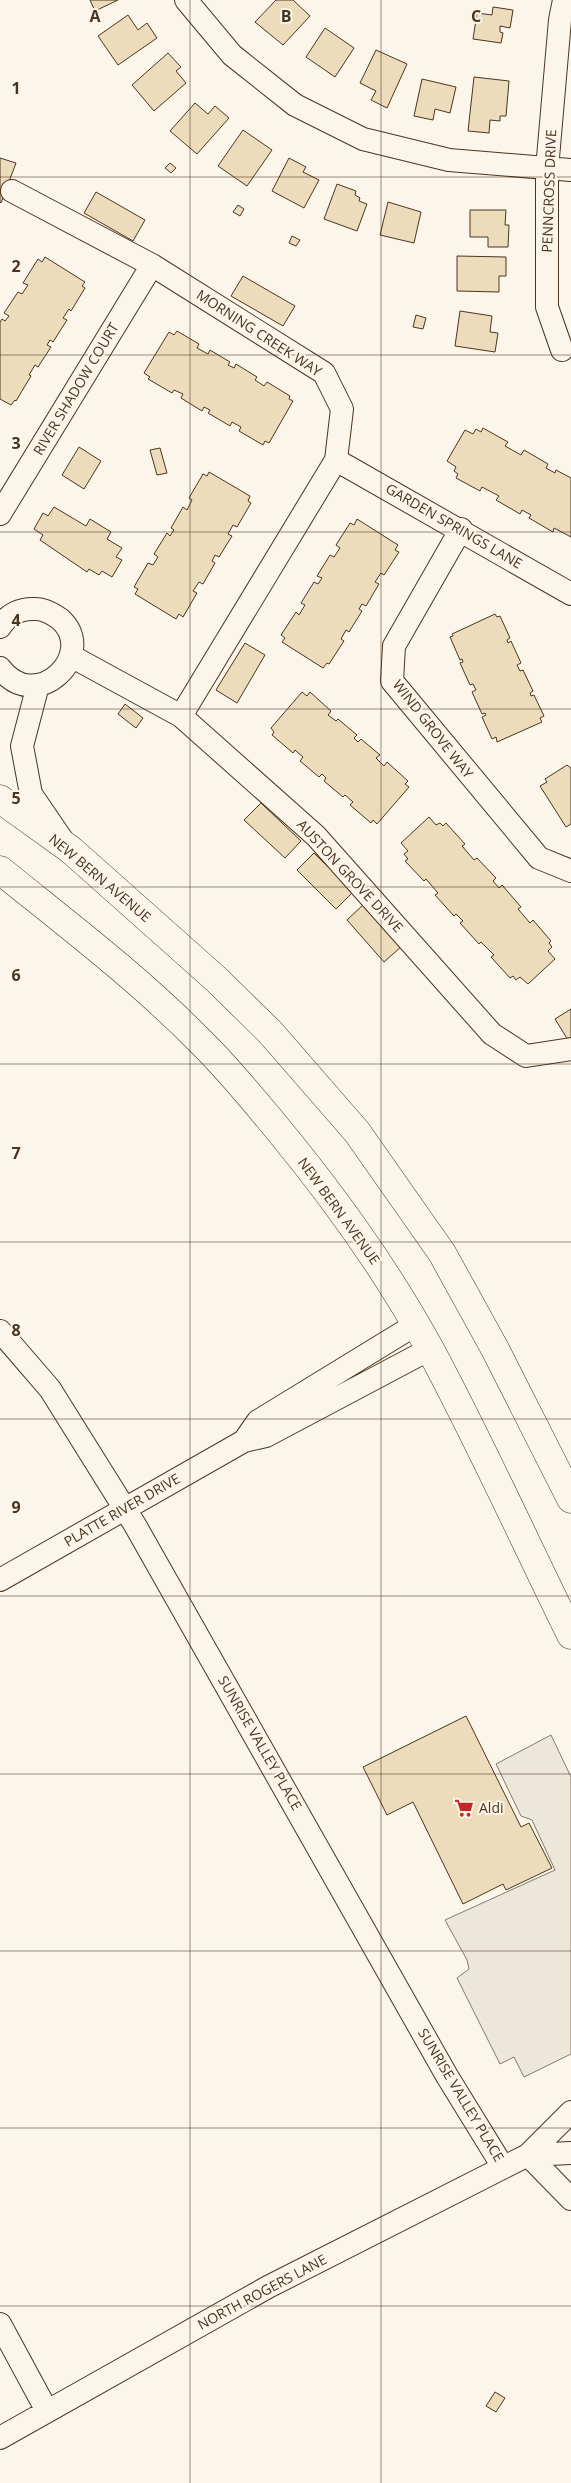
<svg xmlns="http://www.w3.org/2000/svg" width="571" height="2483" viewBox="0 0 571 2483" font-family="'Open Sans',sans-serif">
<style>
.parking{fill:#ede7d9;stroke:#887966}
.building{fill:#ecdcbc;stroke:#4a3520}
.lines{fill:none;stroke-linecap:round;stroke-linejoin:round}
.minor-casing{stroke:#4a3520;stroke-width:24}
.major-casing{stroke:#4a3520;stroke-width:29}
.minor{stroke:#fbf6e9;stroke-width:22}
.major{stroke:#fbf6e9;stroke-width:28}
.grid{fill:none;stroke:#4a3520;stroke-width:1;stroke-opacity:0.55}
.labels{text-anchor:middle;stroke-width:4;stroke-linejoin:round;paint-order:stroke}
.street-label{font-size:14px;fill:#4a3520;stroke:#fbf6e9}
.poi-label{font-size:14px;fill:#4a3520;stroke:#fbf6e9;text-anchor:start}
.grid-label{font-size:16px;text-anchor:middle;font-weight:bold;fill:#4a3520;stroke:#fbf6e9;stroke-width:4;stroke-linejoin:round;paint-order:stroke}
</style>
<rect width="100%" height="100%" fill="#fbf6e9"/>
<path class="parking" d="M551 1735 571 1777V2054L524 2077 514 2057 500 2064 457 1978 469 1969 467 1960 445 1920 555 1870 532 1820 521 1816 496 1764Z"/>
<path class="building" d="M90 0H118L95 11Z
M276 0H293L310 16 283 45 255 22Z
M493 7 513 10 510 28 500 26V32L503 33 501 43 473 39 477 13 492 15Z
M128 15 138 30 147 23 157 38 118 65 98 36Z
M325 28 354 48 335 77 306 57Z
M376 50 407 64 387 108 371 100 376 91 360 83Z
M168 53 181 67 176 71 186 83 154 111 132 85Z
M474 77 509 81 506 116H500V121L490 120 489 133 468 131Z
M422 79 456 87 450 113 435 109 433 120 414 116Z
M195 103 208 114 215 106 229 118 197 154 170 131Z
M243 130 272 150 247 186 218 166Z
M0 158 16 163 1 203 0 202Z
M289 158 306 167 303 172 319 180 304 208 272 191Z
M170 163 176 168 171 173 165 168Z
M337 184 356 191 355 195 360 198 359 201 367 204 357 231 324 219Z
M96 192 145 220 133 241 84 213Z
M388 202 421 212 414 243 380 235Z
M238 205 244 209 240 216 233 212Z
M470 210H506L505 225H509L508 247H488V237H470Z
M292 236 300 240 296 246 289 243Z
M457 256 506 257V276H499V292L457 291Z
M45 257 85 282 82 286 85 288 71 311 69 309 63 318 67 320 53 342 50 340 47 345 51 347 38 367 35 365 29 375 31 376 16 401 15 400 11 405 0 399V322L2 319 5 321 9 316 4 313 18 292 22 294 28 285 23 283 38 259 42 262Z
M243 276 295 306 283 326 231 296Z
M460 311 492 316 490 332 498 333 495 352 455 346Z
M416 315 426 318 423 329 413 327Z
M177 331 199 344 197 348 208 354 210 350 230 362 228 365 234 368 236 364 257 377 255 380 264 386 267 382 290 396 289 399 293 401 269 443 265 441 263 445 239 431 241 427 232 422 230 426 208 413 210 410 204 407 202 411 181 398 183 394 174 390 172 393 148 379 150 377 144 373 169 332 174 335Z
M483 428 508 442 505 446 521 455 524 450 548 464 546 468 555 473 556 470 571 478V537L554 528 553 532 529 518 531 515 522 510 520 514 496 500 499 496 482 487 480 491 456 478 458 474 454 471 456 467 447 461 465 430 473 434 476 429 481 432Z
M79 447 101 461 84 489 62 475Z
M160 448 167 473 157 475 150 450Z
M209 472 250 496 248 501 251 503 237 527 233 525 228 534 232 536 219 557 215 555 212 561 215 563 203 584 199 582 193 591 197 593 183 617 179 614 176 619 135 594 138 589 134 587 148 563 153 565 158 557 154 554 167 533 170 536 174 530 171 528 183 507 187 510 192 500 189 498 203 474 207 476Z
M54 507 86 526 90 519 111 532 107 539 122 548 116 557 122 560 112 577 102 571 99 575 89 569 87 572 40 540 43 535 34 529 43 513 48 516Z
M357 519 398 545 395 550 399 552 384 575 381 573 375 582 379 584 366 606 362 604 359 609 362 611 349 632 346 630 341 639 344 641 329 664 327 663 323 668 282 642 285 638 281 635 296 612 299 615 305 605 301 603 314 582 318 584 322 578 317 576 330 555 334 557 340 548 336 545 350 523 354 525Z
M495 614 497 617 500 616 510 638 507 640 508 643 511 641 521 663 517 665 520 671 523 670 533 691 530 693 531 696 534 695 544 716 540 718 542 722 497 742 496 737 492 739 482 717 486 715 485 713 482 714 472 692 476 690 473 684 470 685 460 663 463 662 462 659 460 660 450 637 453 636 452 634Z
M245 643 265 655 237 703 216 690Z
M302 692 307 696 310 692 331 711 328 715 336 721 338 719 357 735 354 738 358 742 361 739 380 755 376 758 384 766 387 762 408 781 405 784 409 787 377 824 373 820 371 823 350 805 353 802 345 795 343 797 324 781 326 778 322 774 319 777 300 761 303 757 295 750 293 753 272 735 274 732 271 728Z
M125 704 143 718 136 728 118 714Z
M567 765 571 768V824L566 827 540 786 547 782 545 779Z
M261 803 301 841 285 858 244 820Z
M429 817 436 825 440 823 443 826 446 823 465 844 462 846 474 860 477 858 496 878 493 881 499 888 502 885 521 907 518 909 530 923 533 920 551 941 549 943 552 947 548 951 555 959 528 984 520 977 516 980 513 976 510 978 491 957 494 955 481 942 479 944 460 923 463 921 456 914 454 916 435 895 438 893 426 879 424 881 405 861 408 859 404 854 408 851 401 843Z
M314 853 353 892 336 909 297 870Z
M364 904 402 946 384 962 347 920Z
M571 1009V1038L568 1040 555 1019Z
M466 1716 521 1827 529 1823 552 1868 506 1890 503 1884 463 1904 413 1802 387 1815 363 1767Z
M495 2392 505 2398 496 2412 486 2406Z"/>
<g class="lines">
<g class="minor-casing">
<path id="minor" d="M186 0 232 55 295 105 363 139 449 160 571 170
M12 191 152 265 324 373 342 409 336 460 181 716
M562 350 547 307V169L560 20 564 0
M336 460 571 594
M0 514 152 265
M461 529 394 646 392 681 539 858 571 871
M0 627C8 614 21 608 36 609 45 609 53 614 60 619 99 654 36 716 0 668
M71 656 181 716 316 836 492 1034 526 1056 571 1049
M38 685 22 746 31 794 61 838
M0 1331 50 1389 135 1525 447 2076 503 2167
M244 1441 258 1421 415 1325
M0 1580 244 1441 266 1436 430 1349
M528 2155 571 2199
M528 2155 571 2153
M0 2324 47 2411
M0 2438 268 2287 528 2155 571 2112"/>
</g>
<g class="major-casing">
<path id="major" d="M0 799 71 850 216 979 270 1032 357 1132 442 1253 495 1349 571 1499
M0 870C68 925 138 978 199 1040 227 1067 252 1098 277 1128 334 1197 388 1272 431 1351 481 1444 524 1540 571 1635"/>
</g>
<use href="#minor" class="minor"/>
<use href="#major" class="major"/>
</g>
<path class="grid" d="M190 0V2483M381 0V2483M0 177H571M0 355H571M0 532H571M0 709H571M0 887H571M0 1064H571M0 1242H571M0 1419H571M0 1596H571M0 1774H571M0 1951H571M0 2128H571M0 2306H571"/>
<defs>
<g id="supermarket-bare" transform="scale(1.5)"><path d="M-6-5.5h2.5l.6 2H6L4.5 2H-2.5L-4.4-4H-6ZM-1.5 3.2a1.3 1.3 0 1 0 .1 0ZM3 3.2a1.3 1.3 0 1 0 .1 0Z" fill="#c62828" stroke="#fbf6e9" stroke-width="2.5" paint-order="stroke"/></g>
</defs>
<g fill-rule="evenodd">
<use href="#supermarket-bare" x="464" y="1808"/>
</g>
<g class="labels">
<g class="street-label">
<text transform="translate(549 191) rotate(-88)" y="5">PENNCROSS DRIVE</text>
<text transform="translate(259 333) rotate(33)" y="5">MORNING CREEK WAY</text>
<text transform="translate(76 389) rotate(-59)" y="5">RIVER SHADOW COURT</text>
<text transform="translate(454 526) rotate(30)" y="5">GARDEN SPRINGS LANE</text>
<text transform="translate(433 729) rotate(52)" y="5">WIND GROVE WAY</text>
<text transform="translate(350 876) rotate(47)" y="5">AUSTON GROVE DRIVE</text>
<text transform="translate(100 878) rotate(40)" y="5">NEW BERN AVENUE</text>
<text transform="translate(339 1211) rotate(54)" y="5">NEW BERN AVENUE</text>
<text transform="translate(122 1510) rotate(-30)" y="5">PLATTE RIVER DRIVE</text>
<text transform="translate(260 1743) rotate(60)" y="5">SUNRISE VALLEY PLACE</text>
<text transform="translate(461 2095) rotate(59)" y="5">SUNRISE VALLEY PLACE</text>
<text transform="translate(262 2292) rotate(-28)" y="5">NORTH ROGERS LANE</text>
</g>
<g class="poi-label">
<text x="479" y="1813">Aldi</text>
</g>
</g>
<g class="grid-label">
<text x="95" y="22">A</text>
<text x="286" y="22">B</text>
<text x="476" y="22">C</text>
<text x="16" y="94">1</text>
<text x="16" y="272">2</text>
<text x="16" y="449">3</text>
<text x="16" y="626">4</text>
<text x="16" y="804">5</text>
<text x="16" y="981">6</text>
<text x="16" y="1159">7</text>
<text x="16" y="1336">8</text>
<text x="16" y="1513">9</text>
</g>
</svg>
